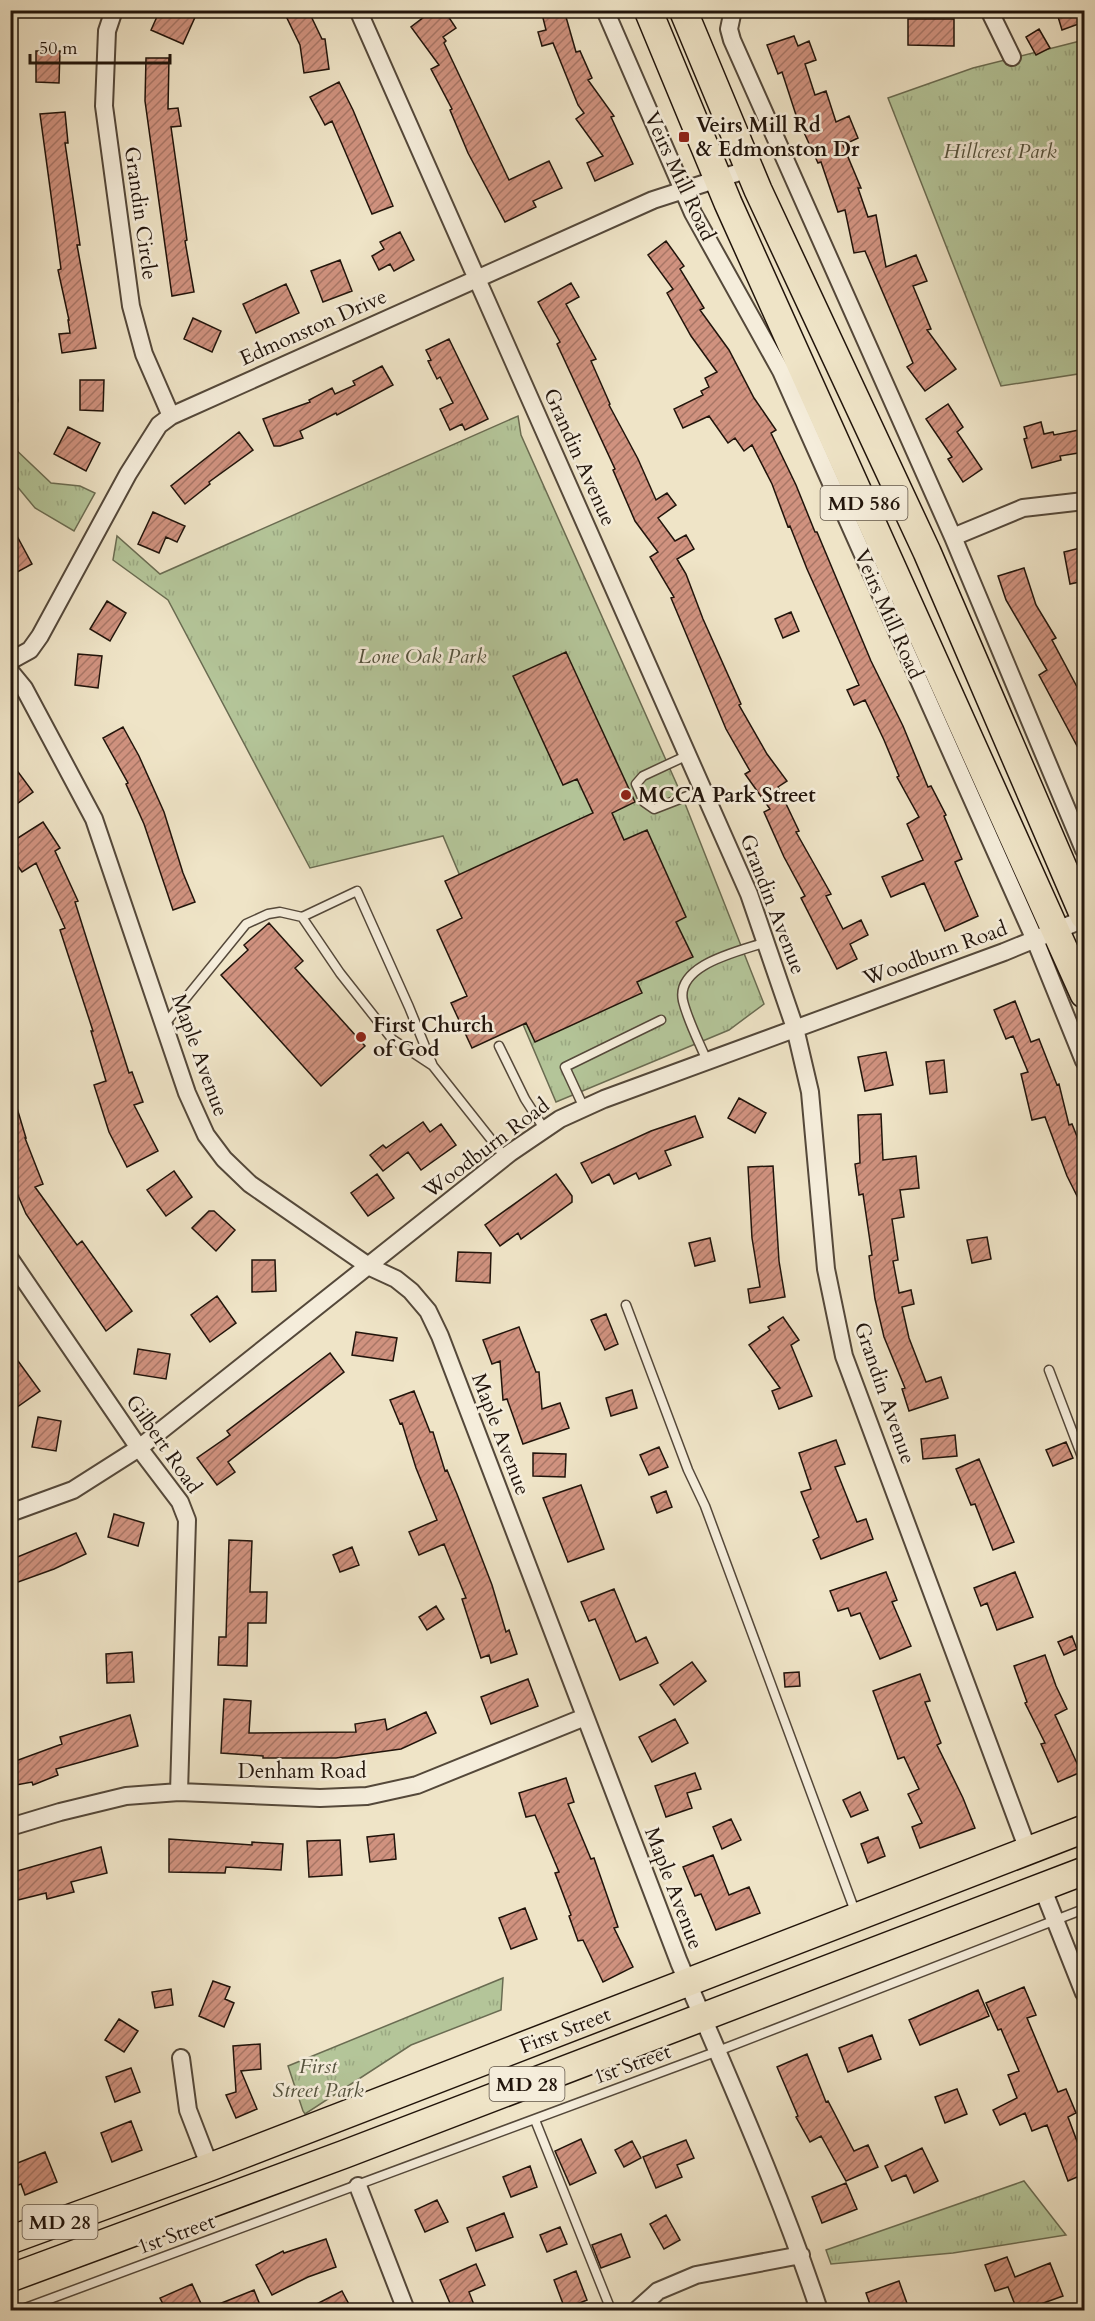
<svg xmlns="http://www.w3.org/2000/svg" width="1095" height="2321" viewBox="0 0 1095 2321" font-family="Cardo,serif">
<style>
.park{fill:url(#park-tufts);stroke:#6a6c52;stroke-width:1.5}
.building{fill:url(#building-hatch);stroke:#21140b;stroke-width:1.5}
.lines{fill:none;stroke-linecap:round;stroke-linejoin:round}
.lane-casing{stroke:#54483a;stroke-width:11}
.street-casing{stroke:#54483a;stroke-width:20}
.primary-casing{stroke:#21140b;stroke-width:30}
.lane{stroke:#f5eddb;stroke-width:8}
.street{stroke:#f5eddb;stroke-width:16}
.primary{stroke:#efe4c7;stroke-width:27}
.poi-dot{fill:#8f2418;stroke:#f5eddb;stroke-width:2}
.labels{text-anchor:middle;stroke-width:5;stroke-linejoin:round;paint-order:stroke}
.shield{fill:#f5eddb;stroke:#615549;stroke-width:1.5}
.shield-label{font-size:20px;font-weight:bold;fill:#21140b}
.poi-label{font-size:21px;font-weight:bold;fill:#21140b;stroke:#f5eddb;text-anchor:start}
.park-label{font-size:21px;font-style:italic;fill:#54523d;stroke:#f5eddb}
.street-label{font-size:21px;fill:#21140b;stroke:#f5eddb}
</style>
<defs>
<pattern id="park-tufts" width="24" height="20" patternUnits="userSpaceOnUse" patternTransform="scale(1.5)"><rect width="24" height="20" fill="#b4c599"/><path d="M3 7l-1-3M5 7V3M7 7l1-3M15 17l-1-3M17 17v-4M19 17l1-3" fill="none" stroke="#9aa882"/></pattern>
<pattern id="building-hatch" width="6" height="6" patternUnits="userSpaceOnUse" patternTransform="scale(1.5)"><rect width="6" height="6" fill="#d0927f"/><path d="M-1 1l2-2M0 6l6-6M5 7l2-2" fill="none" stroke="#a87666"/></pattern>
</defs>
<rect width="100%" height="100%" fill="#efe4c7"/>
<filter id="stains"><feTurbulence type="fractalNoise" baseFrequency=".00333" numOctaves="4"/><feColorMatrix values="0 0 0 0 .2 0 0 0 0 .09 0 0 0 0 .02 0 0 0 .5 -.17"/></filter>
<radialGradient id="worn" r=".72"><stop offset=".6" stop-color="#630" stop-opacity="0"/><stop offset="1" stop-color="#630" stop-opacity=".3"/></radialGradient>
<path class="park" d="M1084 40V373L1001 386 888 98 973 68Z
M10 333 18 400 11 433H10Z
M518 416 521 435 682 796 764 1004 729 1030 556 1102 443 836 310 868 168 600 113 560 117 536 160 574Z
M11 445 51 483 80 486 95 493 74 531 35 508 11 479Z
M503 1978 501 2010 411 2045 305 2114 303 2111 288 2066Z
M1024 2181 1066 2235 953 2253 831 2264 826 2250Z"/>
<path class="building" d="M160 10H187L196 15 183 44 151 30Z
M283 10H308L322 39H325L329 69 304 73 300 45Z
M433 10H444L456 28 443 37 446 41 444 43 509 180 549 161 562 188 533 201 536 207 505 222 468 153 450 110 452 109 431 69 439 65 411 27Z
M556 10H564L576 52 580 51 592 78 588 80 614 116 611 117 633 164 595 181 587 163 603 156 576 119 584 113 578 105 553 43 542 46 538 32 546 30 542 14Z
M1056 10H1084V22L1062 30Z
M908 19H954V46L908 45Z
M1039 29 1050 48 1036 55 1026 37Z
M794 36 798 46 809 41 816 60 805 64 815 95 826 91 836 122 849 116 858 138 843 145 861 188H858L868 217 876 215 886 267 916 255 927 281 913 286 931 329 927 330 956 369 925 391 907 367 913 363 865 251 854 253 845 210 838 212 821 162 818 163 796 115 782 72 778 74 767 45Z
M36 51H60L59 83 36 82Z
M146 58H169L168 109 178 108 181 126 171 127 187 240 185 241 194 292 172 296 145 101Z
M339 82 353 110 393 206 372 214 332 121 325 125 310 97Z
M65 112 68 143H65L80 245H77L96 348 62 353 59 334 70 333 68 320H69L58 270 61 269 40 114Z
M400 232 414 260 394 271 390 264 379 270 372 256 384 249 380 242Z
M666 241 684 266 680 269 704 308 700 310 729 350 754 398 776 430 771 433 796 485 815 532H817L871 661 903 726 928 787 931 786 946 815 944 816 962 859 955 862 978 916 945 931 924 883 891 897 882 877 923 860 907 824 919 817 897 777 899 776 884 740 865 700 854 705 847 690 859 685 807 569 790 526 788 527 772 484 752 445 744 451 735 438 728 443 709 416 683 428 674 409 703 395 701 391 709 387 705 378 717 372 691 336 667 293 673 289 648 255Z
M340 260 352 291 323 302 311 271Z
M571 283 579 297 566 304 596 359 591 361 610 404 609 405 638 459 656 500 667 493 676 505 658 518 675 541 686 535 694 549 677 559 686 574 703 619 741 704 739 705 767 754 787 781 778 787 799 831 796 832 831 894 826 896 843 929 861 920 868 935 850 944 857 959 837 969 801 898 805 896 784 857 764 812 770 809 745 774 750 771 726 729 671 598 674 597 650 557 658 552 635 521 613 470 615 469 557 344 560 342 538 302Z
M286 284 299 313 256 333 243 304Z
M193 318 221 331 212 352 184 339Z
M449 339 488 419 465 430 462 424 450 430 440 409 453 403 440 377 437 379 428 361 431 360 426 350Z
M382 366 393 385 337 415 336 413 300 431 303 438 280 446H274L263 419 310 402 309 400 332 388 335 394 355 385 353 381Z
M80 380H104L103 411 80 410Z
M948 404 963 427 957 432 982 469 963 482 948 459 952 457 926 419Z
M1041 422 1044 434 1053 432 1054 435 1084 429V452L1060 456 1061 460 1032 468 1024 439 1027 438 1024 427Z
M68 427 100 443 86 471 54 454Z
M239 432 253 450 209 482 210 484 185 504 171 486Z
M153 512 185 526 177 542 166 537 159 553 138 544Z
M10 523 32 564 10 576Z
M1084 547V581L1070 584 1064 552Z
M1024 568 1036 605 1056 638 1052 640 1084 700V759L1039 675 1047 670 1006 600 998 576Z
M107 601 126 613 110 641 90 629Z
M791 612 799 631 783 638 775 619Z
M566 652 635 802 612 813 624 840 647 830 686 917 676 922 693 957 637 982 642 993 535 1042 526 1023 472 1048 451 1003 467 996 437 930 462 918 445 881 593 813 577 779 563 785 513 676Z
M78 654 102 656 98 688 75 685Z
M123 727 139 756 164 812 183 873 195 902 173 910 144 824 126 784 128 783 103 738Z
M10 761 33 792 10 809Z
M43 822 60 848 55 851 78 901 75 902 129 1073 132 1072 143 1102 134 1105 158 1151 127 1167 109 1132 94 1085 106 1081 91 1031H93L60 930 65 928 36 863 22 872 10 855V843Z
M269 923 303 961 295 968 365 1046 321 1086 221 975 248 950 244 945Z
M1015 1001 1031 1042 1039 1039 1057 1085 1059 1084 1069 1125 1072 1124 1084 1154V1210L1067 1176 1045 1117 1032 1120 1021 1074 1028 1072 1013 1036 1006 1039 994 1010Z
M886 1052 893 1085 865 1091 858 1057Z
M944 1060 947 1092 930 1094 926 1062Z
M10 1098H14L26 1138H25L43 1184 35 1187 77 1245 82 1241 132 1311 106 1331 26 1214 10 1177Z
M739 1098 766 1113 755 1133 728 1118Z
M881 1114 883 1160 916 1156 919 1188 900 1190 904 1217 892 1219 898 1260 893 1261 899 1293 911 1290 914 1304 902 1307 909 1338 926 1382 941 1377 948 1398 909 1411 902 1389 905 1388 884 1337 875 1299 869 1256 872 1255 863 1194 859 1195 855 1164 860 1163 858 1115Z
M695 1116 703 1137 665 1151 671 1165 639 1179 636 1173 614 1184 609 1174 592 1183 581 1163 651 1131Z
M423 1122 430 1132 441 1124 456 1145 421 1170 408 1152 383 1171 370 1155 383 1145 386 1148Z
M773 1166 779 1261 785 1297 750 1303 748 1289 760 1287 752 1238 748 1167Z
M174 1171 192 1197 166 1216 147 1190Z
M377 1174 394 1198 368 1216 351 1193Z
M556 1174 572 1196V1202L521 1239 518 1233 500 1246 485 1225Z
M209 1211H214L235 1230 216 1251 192 1228Z
M987 1237 991 1259 972 1263 967 1240Z
M710 1238 715 1261 695 1266 689 1243Z
M458 1252 491 1253 490 1283 456 1281Z
M252 1260H275L276 1291 252 1292Z
M217 1296 236 1323 210 1342 191 1315Z
M606 1314 618 1344 605 1350 591 1320Z
M783 1317 799 1340 791 1345 812 1396 779 1409 772 1391 780 1388 749 1345 770 1330 768 1327Z
M519 1327 536 1372H539L542 1409 560 1403 569 1428 523 1444 507 1399 503 1400 500 1361 492 1364 483 1340Z
M356 1332 397 1338 393 1361 352 1355Z
M138 1349 170 1354 166 1379 134 1374Z
M10 1350 40 1391 10 1412Z
M330 1353 344 1372 228 1462 235 1472 217 1485 197 1458 230 1435 227 1431Z
M632 1390 637 1408 611 1416 606 1398Z
M414 1391 430 1432H433L445 1471 447 1470 457 1494 492 1585 506 1632 509 1630 517 1654 491 1663 489 1655 481 1658 462 1599 466 1598 444 1544 419 1555 409 1532 437 1520 416 1468 402 1423 400 1424 390 1400Z
M38 1417 61 1421 56 1451 32 1447Z
M955 1435 957 1456 923 1459 921 1439Z
M836 1440 845 1464 835 1467 857 1522 866 1519 873 1539 821 1559 813 1540 819 1537 801 1492 811 1489 799 1453Z
M1066 1442 1073 1458 1053 1466 1046 1450Z
M659 1447 668 1467 649 1475 640 1455Z
M533 1453 566 1454 565 1477 533 1476Z
M979 1459 1014 1542 993 1550 975 1504 971 1505 956 1469Z
M581 1485 604 1549 568 1562 543 1498Z
M666 1491 672 1507 657 1513 651 1497Z
M114 1514 144 1523 138 1546 108 1537Z
M76 1533 86 1554 54 1569 10 1585V1560Z
M229 1540 252 1541 250 1592H267L266 1623H248L247 1666 218 1665 219 1637H226Z
M352 1547 359 1565 340 1572 333 1555Z
M886 1572 897 1600 892 1602 911 1646 880 1659 860 1613 851 1616 848 1608 838 1611 830 1591Z
M1015 1572 1033 1617 997 1630 987 1603 981 1606 974 1588Z
M614 1589 636 1642 646 1637 658 1663 620 1680 595 1619 589 1621 581 1602Z
M436 1606 444 1619 427 1630 419 1617Z
M1072 1636 1077 1649 1064 1655 1058 1642Z
M132 1652 134 1682 107 1683 106 1654Z
M1045 1655 1056 1686 1067 1709 1055 1715 1081 1772 1058 1782 1041 1744 1045 1743 1025 1703 1027 1702 1014 1666Z
M692 1662 706 1681 674 1705 660 1685Z
M799 1672 800 1686 785 1687 784 1673Z
M920 1674 930 1701 925 1702 941 1743 937 1745 963 1798 975 1828 920 1848 912 1827 922 1823 908 1794 919 1789 904 1757 898 1759 873 1691Z
M528 1679 538 1706 491 1724 481 1697Z
M224 1699 251 1701 249 1733 356 1732 355 1724 385 1719 387 1730 426 1712 436 1733 401 1749 336 1758H263V1756L221 1753Z
M130 1715 138 1746 56 1769 58 1775 33 1785 32 1782 10 1786V1763L62 1744 60 1737Z
M675 1719 688 1743 652 1762 639 1737Z
M695 1773 701 1789 687 1793 692 1808 666 1817 655 1786Z
M566 1778 574 1802 568 1804 591 1859 594 1858 618 1927 614 1928 633 1967 603 1982 583 1940 578 1941 569 1916 571 1915 555 1873 559 1872 535 1815 526 1817 519 1793Z
M860 1792 868 1810 851 1817 843 1800Z
M731 1819 741 1840 722 1849 713 1827Z
M394 1834 396 1859 370 1862 367 1837Z
M878 1837 885 1856 868 1863 861 1844Z
M169 1839 252 1845V1842L283 1844 281 1870 226 1867 225 1873 169 1872Z
M340 1840 342 1875 309 1877 307 1841Z
M101 1847 107 1873 71 1882 74 1892 47 1899 46 1893 10 1902V1873Z
M713 1855 729 1895 749 1887 760 1913 716 1930 701 1894 695 1896 683 1867Z
M525 1908 537 1939 511 1949 499 1918Z
M213 1981 230 1987 225 1999 234 2003 224 2027 199 2016Z
M1024 1987 1036 2015 1027 2018 1058 2092 1066 2089 1076 2113 1068 2117 1084 2160V2174L1068 2181 1047 2125 1032 2131 1025 2113 1000 2125 993 2110 1017 2098 1008 2075 1019 2071 1001 2029 998 2030 986 2003Z
M171 1989 173 2005 155 2008 152 1992Z
M978 1990 989 2016 920 2045 909 2020Z
M119 2019 138 2031 124 2052 105 2040Z
M872 2035 881 2059 848 2072 839 2048Z
M260 2044 261 2069 241 2071 257 2109 236 2118 226 2095 236 2092 233 2046Z
M807 2054 826 2102 828 2101 854 2151 868 2145 878 2167 846 2181 821 2136 810 2142 796 2117 798 2116 777 2067Z
M131 2068 140 2092 115 2102 106 2077Z
M957 2089 967 2114 945 2123 935 2097Z
M131 2121 142 2150 112 2162 101 2133Z
M581 2139 596 2173 570 2185 555 2151Z
M686 2140 694 2158 677 2165 682 2177 656 2188 643 2157Z
M632 2141 641 2158 624 2167 615 2150Z
M922 2148 938 2181 914 2193 906 2175 892 2181 885 2166Z
M45 2152 57 2182 25 2195 21 2184 10 2188V2166Z
M530 2166 537 2187 511 2197 503 2177Z
M846 2183 857 2209 822 2223 812 2197Z
M437 2200 448 2222 425 2232 415 2210Z
M504 2213 513 2237 476 2251 467 2228Z
M666 2215 680 2240 664 2249 650 2224Z
M560 2227 567 2244 547 2252 540 2235Z
M621 2234 630 2257 601 2268 592 2245Z
M326 2239 336 2267 308 2277 272 2295 256 2265 283 2251 284 2253Z
M1007 2257 1015 2277 1050 2263 1063 2296 1024 2310H1017L1008 2287 995 2291 985 2265Z
M476 2264 485 2285 469 2292 476 2310H453L440 2280Z
M576 2271 587 2300 565 2309 554 2280Z
M899 2281 908 2306 897 2310H872L866 2293Z
M192 2284 204 2310 254 2290 262 2310H166L160 2298Z
M342 2291 352 2310H305Z"/>
<g class="lines">
<g class="lane-casing">
<path id="lane" d="M688 755 643 776 636 784 644 802 654 809 703 790
M164 1025 246 924 268 914 280 912 302 917
M499 1046 525 1099 545 1130
M707 1061C699 1042 688 1021 683 1001 675 964 741 951 766 942
M433 1066 392 1039 340 973 302 917 357 891 409 1007 433 1066 505 1157
M584 1108 565 1067 661 1020
M626 1305 688 1470 705 1506 856 1914
M1049 1370 1084 1462
M535 2120 611 2310
M20 2310 718 2051 1084 1909"/>
</g>
<g class="street-casing">
<path id="street" d="M114 10 107 31 104 106 131 306 144 354 171 416
M358 10 749 894 795 1028 810 1092 826 1269 844 1356 1028 1850
M605 10 693 213 781 371 1035 940 1084 1061
M733 10 729 29 732 40 953 537 1084 850
M989 10 1012 57
M953 537 1023 508 1084 501
M10 661 30 650 40 636 128 474 159 425 171 416 653 200 749 169
M10 671 24 688 94 819 187 1093 206 1135 224 1159 250 1184 370 1267 396 1279 411 1291 428 1311 440 1336 679 1962C728 2077 780 2192 819 2310
M10 1259 139 1448 180 1502 187 1520 179 1792
M10 1513 73 1490 139 1448 510 1153 560 1119 604 1099 1004 952 1084 919
M10 1827 60 1812 126 1796 179 1792 320 1798 367 1796 417 1785 585 1717
M1042 1887 1084 1993
M181 2058 188 2110 210 2167
M358 2186 406 2310
M637 2310 658 2291 696 2275 801 2255"/>
</g>
<g class="primary-casing">
<path id="primary" d="M648 10 728 203 1084 994
M683 10 758 190 927 552 1084 916
M10 2240 210 2167 1084 1829
M10 2278 345 2154 1084 1871"/>
</g>
<use href="#lane" class="lane"/>
<use href="#street" class="street"/>
<use href="#primary" class="primary"/>
</g>
<g class="poi-dot">
<rect x="678" y="131" width="12" height="12" rx="3"/>
<circle cx="626" cy="795" r="6"/>
<circle cx="361" cy="1037" r="6"/>
</g>
<g class="labels">
<g class="shield">
<rect x="820.5" y="486" width="87" height="34" rx="4.5"/>
<rect x="489.5" y="2067" width="75" height="34" rx="4.5"/>
<rect x="22.5" y="2205" width="75" height="34" rx="4.5"/>
</g>
<g class="shield-label">
<text x="864" y="510">MD 586</text>
<text x="527" y="2091">MD 28</text>
<text x="60" y="2229">MD 28</text>
</g>
<g class="poi-label">
<text x="696" y="132">Veirs Mill Rd<tspan x="696" dy="24">&amp; Edmonston Dr</tspan></text>
<text x="638" y="802">MCCA Park Street</text>
<text x="373" y="1032">First Church<tspan x="373" dy="24">of God</tspan></text>
</g>
<g class="park-label">
<text x="1000" y="158">Hillcrest Park</text>
<text x="422" y="663">Lone Oak Park</text>
<text x="318" y="2073">First<tspan x="318" dy="24">Street Park</tspan></text>
</g>
<g class="street-label">
<text transform="translate(680 176) rotate(65)" y="7">Veirs Mill Road</text>
<text transform="translate(141 213) rotate(82)" y="7">Grandin Circle</text>
<text transform="translate(313 327) rotate(-24)" y="7">Edmonston Drive</text>
<text transform="translate(580 457) rotate(66)" y="7">Grandin Avenue</text>
<text transform="translate(889 614) rotate(66)" y="7">Veirs Mill Road</text>
<text transform="translate(773 904) rotate(69)" y="7">Grandin Avenue</text>
<text transform="translate(935 953) rotate(-20)" y="7">Woodburn Road</text>
<text transform="translate(200 1055) rotate(70)" y="7">Maple Avenue</text>
<text transform="translate(486 1148) rotate(-37)" y="7">Woodburn Road</text>
<text transform="translate(885 1393) rotate(71)" y="7">Grandin Avenue</text>
<text transform="translate(501 1434) rotate(69)" y="7">Maple Avenue</text>
<text transform="translate(164 1444) rotate(55)" y="7">Gilbert Road</text>
<text x="302" y="1778">Denham Road</text>
<text transform="translate(674 1888) rotate(69)" y="7">Maple Avenue</text>
<text transform="translate(565 2030) rotate(-21)" y="7">First Street</text>
<text transform="translate(632 2064) rotate(-20)" y="7">1st Street</text>
<text transform="translate(176 2234) rotate(-20)" y="7">1st Street</text>
</g>
</g>
<rect width="1095" height="2321" fill="none" stroke="#efe4c7" stroke-width="36"/>
<rect x="12" y="12" width="1071" height="2297" fill="none" stroke="#21140b" stroke-width="3"/>
<rect x="18" y="18" width="1059" height="2285" fill="none" stroke="#21140b" stroke-width="1.5"/>
<path d="M30 54v9h140v-9" fill="none" stroke="#21140b" stroke-width="3"/>
<text x="39" y="54" font-size="18" fill="#21140b" stroke="#f5eddb" stroke-width="4.5" paint-order="stroke">50 m</text>
<rect width="100%" height="100%" filter="url(#stains)"/>
<rect width="100%" height="100%" fill="url(#worn)"/>
</svg>
